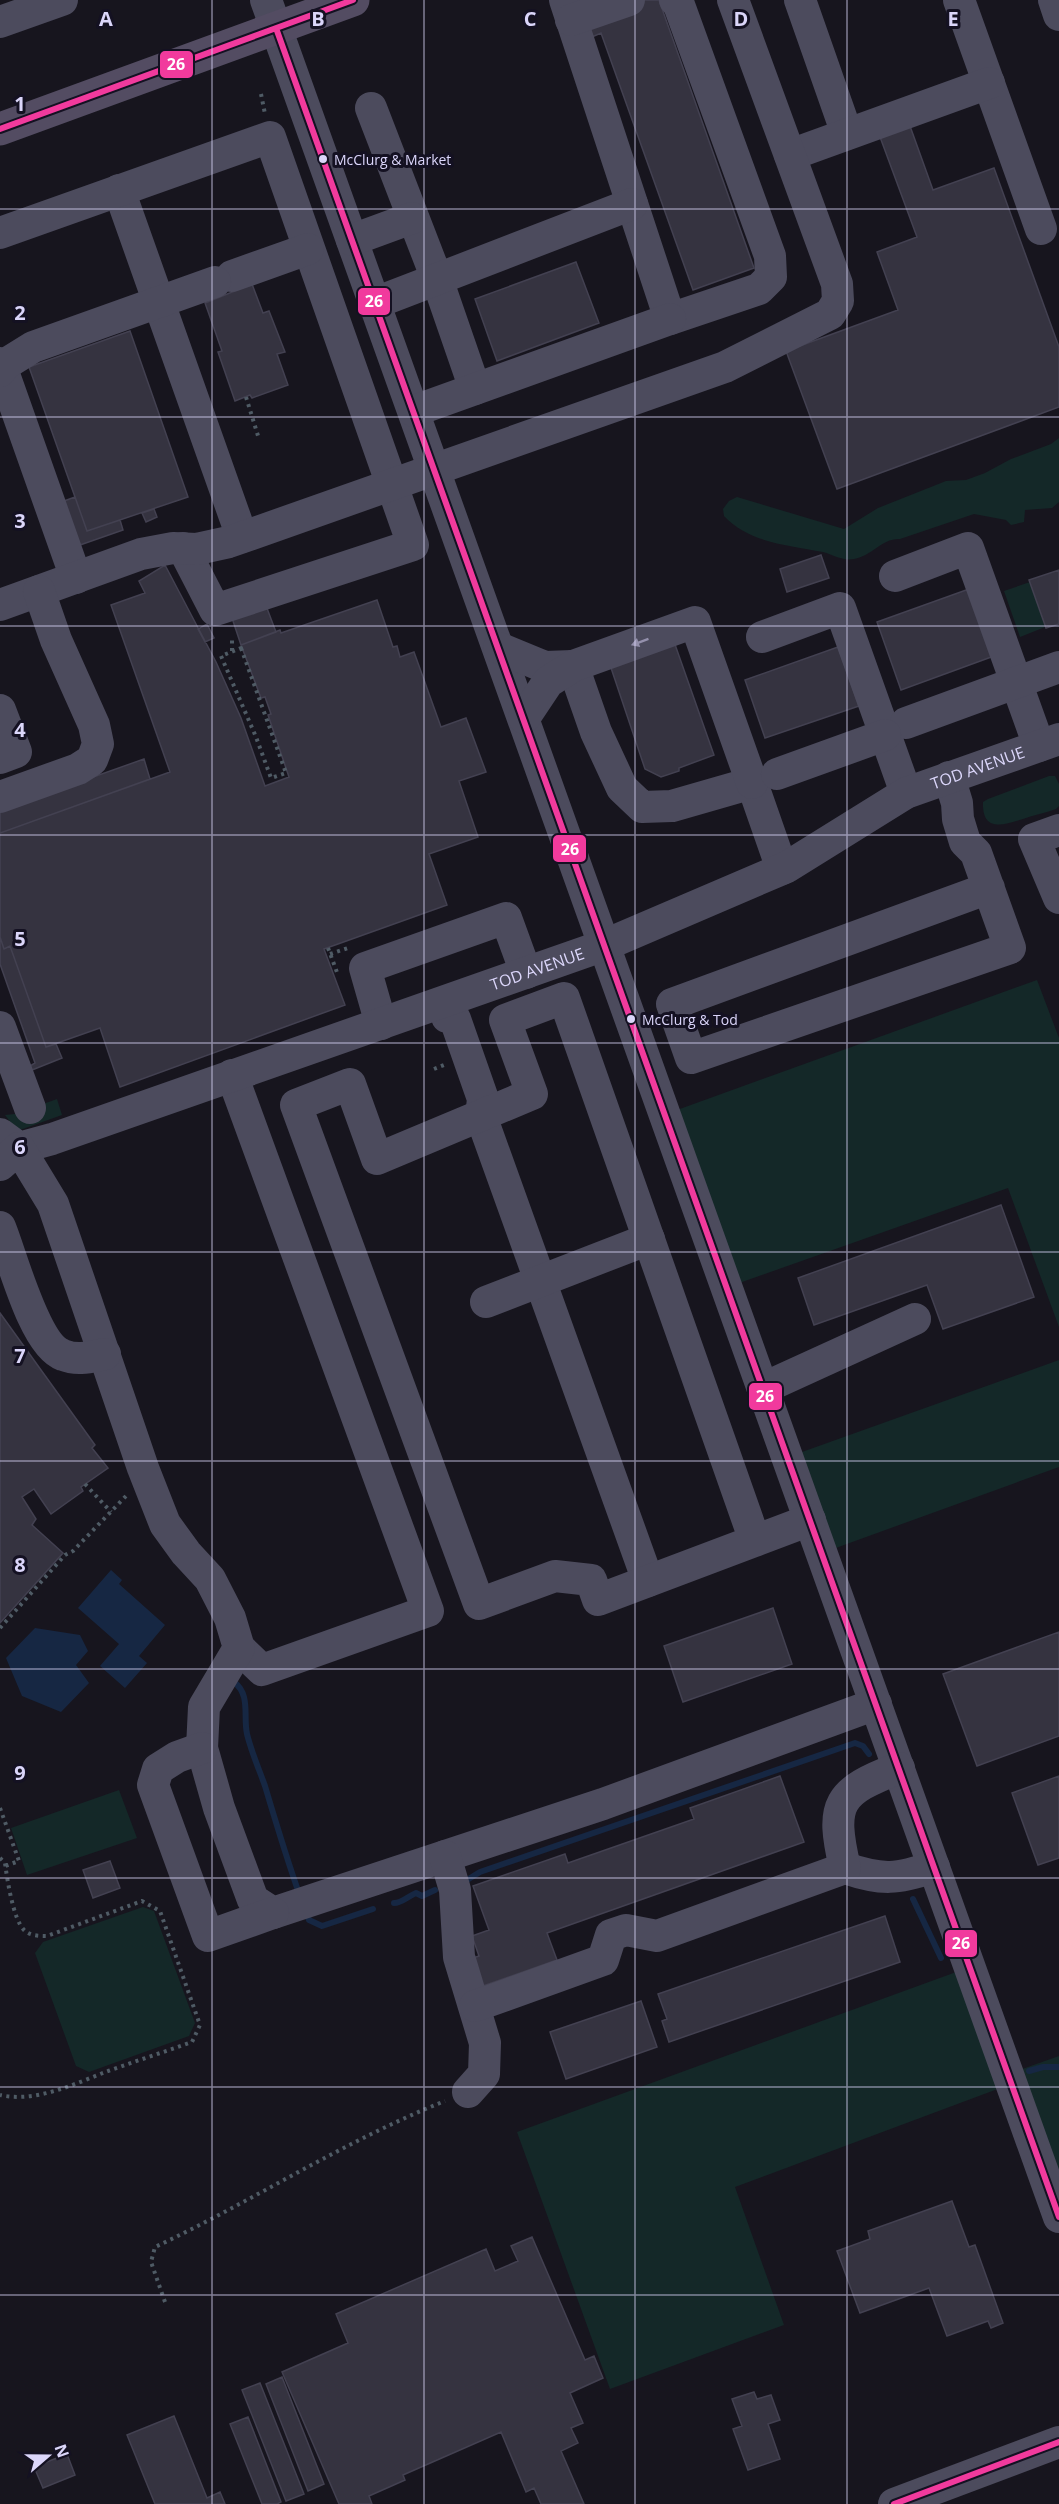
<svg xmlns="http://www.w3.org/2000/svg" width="1059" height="2504" viewBox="0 0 1059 2504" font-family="'Open Sans',sans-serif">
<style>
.green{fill:#142828}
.water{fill:#162743}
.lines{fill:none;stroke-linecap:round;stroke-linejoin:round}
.stream{stroke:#162743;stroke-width:6}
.building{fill:#353340;stroke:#434151;stroke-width:1.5}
.path{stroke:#4f5b65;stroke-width:4;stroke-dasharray:3 4.5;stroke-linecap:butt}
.minor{stroke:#4c4b5d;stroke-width:32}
.major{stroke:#534c62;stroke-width:33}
.bus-1-casing{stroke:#141122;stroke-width:10}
.bus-1{stroke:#f13a9d;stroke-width:6}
.oneway{fill:#9490ac}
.grid{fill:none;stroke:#dbd6fa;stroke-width:1.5;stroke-opacity:0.55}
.bus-dot{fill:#dbd6fa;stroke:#141122;stroke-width:2}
.labels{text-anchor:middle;stroke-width:6;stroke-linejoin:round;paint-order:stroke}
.bus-label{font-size:14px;fill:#dbd6fa;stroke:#141122;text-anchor:start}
.street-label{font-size:16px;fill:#dbd6fa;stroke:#141122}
.grid-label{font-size:20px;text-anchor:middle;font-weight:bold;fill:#dbd6fa;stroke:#141122;stroke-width:6;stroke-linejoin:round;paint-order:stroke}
.line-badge{stroke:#141122;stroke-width:2}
.badge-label{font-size:16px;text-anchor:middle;font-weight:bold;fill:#fff}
</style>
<rect width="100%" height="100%" fill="#17151e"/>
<path class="green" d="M1059 438V502L1052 508 1025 510 1024 522 1011 525 1006 520 974 514 900 539C882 538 872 556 854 559 842 561 834 555 823 552 788 545 749 543 724 516L723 509 729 501 737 497 844 529 878 508 946 481 966 480 985 473 1011 459 1051 444Z
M1030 582 1045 627 1020 637 1004 591Z
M1049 776H1055L1059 784V806L1056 809C1045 813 1034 815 1023 819 1004 825 982 833 983 802L988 799Z
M1037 980 1059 1038V1327L1008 1188 728 1287 666 1114Z
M57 1099 62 1115 17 1131 5 1115 15 1114Z
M1059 1360V1467L822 1553 788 1457Z
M119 1790 137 1838 27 1875 11 1828Z
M143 1907 154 1911 195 2023 189 2036 89 2072 76 2066 35 1953 43 1942Z
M970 1967 1008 2074 1059 2056V2217L1011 2084 735 2187 784 2325 610 2389 517 2132Z"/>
<path class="water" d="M111 1570 122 1580 119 1584 165 1625 139 1656 147 1663 125 1688 100 1666 119 1644 78 1608Z
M35 1628 80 1635 88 1651 76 1665 89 1683 61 1712 22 1696 6 1658Z"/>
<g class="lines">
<path class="stream" d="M234 1682C251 1695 243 1716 247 1734 251 1751 259 1769 265 1786 276 1823 287 1860 300 1896
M467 1880 480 1872 855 1743 863 1746 869 1754
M913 1899 941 1958
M394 1903C402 1903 408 1896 416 1893L422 1896 435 1890
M306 1911 309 1920 322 1926 373 1909
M1029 2071 1043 2067H1059"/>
</g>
<path class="building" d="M645 0H659L754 268 693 290 601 33 592 37 587 21Z
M910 126 933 190 994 168 1059 347V407L837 489 786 351 898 310 877 252 917 237 880 137Z
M576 262 599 323 497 361 475 299Z
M252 284 263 313 269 311 285 352 277 354 288 385 252 398 250 395 235 401 218 352 222 351 205 303Z
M130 331 188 497 87 531 29 367Z
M75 497 87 531 120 520 123 530 80 545 64 501Z
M154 509 157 517 146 522 142 513Z
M821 555 829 578 787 592 780 569Z
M165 565 216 662 241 718 265 786 289 777 268 715 271 714 265 697 261 698 241 645 280 630 281 633 377 600 393 647 397 646 400 657 414 652 441 727 466 718 486 772 459 781 478 837 429 854 447 905 324 949 345 1005 120 1087 100 1028 46 1047 10 946 4 949 0 937V833L170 772 111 605 145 593 139 581Z
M1059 570V624L1046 628 1029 580Z
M969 589 994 656 901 690 877 622Z
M265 603 276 632 241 645 231 615Z
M207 624 214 638 205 642 198 629Z
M672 636 714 755 679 768V771L661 777 645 769 608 659Z
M838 647 859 706 765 738 745 680Z
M144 759 150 779 0 833V810Z
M0 937 4 949 10 946 46 1047 56 1044 62 1058 32 1070 30 1066 35 1063 0 964Z
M1001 1205 1034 1297 943 1329 927 1285 814 1325 798 1278Z
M0 1313 95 1445 92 1448 108 1468 81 1487 83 1491 51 1514 34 1489 22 1497 36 1519 32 1525 63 1553 0 1623Z
M773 1608 792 1664 683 1702 664 1646Z
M1059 1632V1736L977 1766 943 1674Z
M780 1776 804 1842 547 1933 557 1960 483 1986 473 1958 479 1956 472 1936 489 1930 473 1886 565 1854 568 1863 694 1819 690 1808Z
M1059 1776V1858L1038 1865 1012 1793Z
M110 1861 120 1888 93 1898 83 1870Z
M885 1916 900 1962 669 2042 662 2021 667 2019 658 1994Z
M641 2001 657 2047 566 2079 550 2032Z
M952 2201 969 2247 975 2245 1003 2323 991 2328 988 2321 947 2336 929 2288 860 2313 837 2251 870 2239 868 2231Z
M532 2237 585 2360 594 2356 603 2378 570 2393 583 2423 571 2428 578 2443 561 2451 584 2504H541L534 2488 526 2492 501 2432 403 2475 405 2480 369 2496 372 2504H339L282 2372 348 2343 336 2314 486 2249 495 2271 518 2261 511 2246Z
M282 2377 324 2484 308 2491 266 2384Z
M260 2383 304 2494 286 2501 242 2390Z
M754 2392 757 2399 771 2395 780 2420 768 2424 780 2459 748 2470 733 2429 742 2426 732 2399Z
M174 2416 207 2498 220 2492 225 2504H155L127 2435Z
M248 2417 281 2502 277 2504H262L230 2424Z
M67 2454 75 2475 43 2488 34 2467Z"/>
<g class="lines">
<path class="path" d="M261 94 265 114
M246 397 259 439
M241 648 286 773 271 778 256 737 221 656Z
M232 651V639
M328 948 338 975
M330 954 348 948
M434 1069 444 1065
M85 1484 111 1512
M0 1628 65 1555 73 1551 127 1495
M0 1808 19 1861 5 1866
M0 1858 5 1863C7 1878 13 1919 24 1930 30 1936 39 1936 47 1936L142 1901 160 1911 200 2025 192 2042C164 2052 136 2061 108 2071 74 2084 36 2103 0 2095
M165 2302 151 2262 155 2247C253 2201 344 2141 445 2101"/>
<g class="minor">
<path d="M266 0 1059 2217"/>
<path d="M565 0 670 319 759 289 771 277 770 256 679 5 675 0"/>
<path d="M800 0 847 134"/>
<path d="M959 0 1041 229"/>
<path d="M1054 0 1059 15"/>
<path d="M571 20 629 0"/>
<path d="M0 22 62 0"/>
<path d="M371 108 437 279 475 389"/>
<path d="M790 155 989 83"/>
<path d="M119 190 242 537"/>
<path d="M0 233 270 137 413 545 215 610 183 548"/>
<path d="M352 240 412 218"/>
<path d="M232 276 308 249"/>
<path d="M375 303 632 204"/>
<path d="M0 363 76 578"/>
<path d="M0 371 4 365 33 347 215 282"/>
<path d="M414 411 670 319"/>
<path d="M895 576 968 548 1039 746"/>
<path d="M0 605 141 554 173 548 197 549 229 542 725 367 830 314 838 301 837 284 733 0"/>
<path d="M762 637 840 608 906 793"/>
<path d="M499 648 545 667 573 666"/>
<path d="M573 666 596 732 622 788 642 807 672 806 752 783 782 869"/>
<path d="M0 710 16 752 0 758"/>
<path d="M524 718 548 682 573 666 695 622 752 783"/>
<path d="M906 723 1059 667"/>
<path d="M777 774 885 735"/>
<path d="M949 777 957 803 958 819 965 842 976 853 1010 948 691 1058 672 1004 989 888"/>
<path d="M0 797 78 769 92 760 98 744 94 725 56 640 39 591"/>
<path d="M1059 830 1034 839 1059 898"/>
<path d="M447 1017 455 1019 483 1099 481 1116 648 1581"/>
<path d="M381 1024 365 968 506 918 526 973"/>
<path d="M0 1027 30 1108"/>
<path d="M232 1075 428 1611 262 1670 239 1648"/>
<path id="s1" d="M0 1134 19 1148 52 1139 605 945 787 867 906 793 1059 739"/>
<path d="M0 1165 19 1148 53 1204 143 1468 165 1524 186 1553 210 1579 230 1618 239 1648 204 1707 202 1748 219 1808 253 1900 273 1913 603 1804 876 1704"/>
<path d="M0 1227C12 1256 34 1345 63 1355 78 1361 90 1357 105 1354"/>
<path d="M486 1302 649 1239"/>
<path d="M764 1388 915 1319"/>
<path d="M755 1541 564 998 505 1020 532 1094 377 1159 350 1084 296 1105 479 1604 555 1576 591 1580 598 1600 810 1520"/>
<path d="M202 1748 177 1757 158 1769 153 1785 208 1936 273 1913"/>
<path d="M445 1856 455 1890 459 1957 485 2043 484 2074 468 2092"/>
<path d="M845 1868C883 1881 897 1879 934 1867"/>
<path d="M475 2006 603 1960 611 1935 626 1930 657 1936 845 1868C830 1803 837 1792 899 1768"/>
<path d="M894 2504 1059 2442"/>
</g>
<path class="major" d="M0 129 353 0"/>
<g class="bus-1-casing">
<path id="bus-1" d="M276 28 1059 2217
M0 129 353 0
M894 2504 1059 2442"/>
</g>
<use href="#bus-1" class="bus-1"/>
</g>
<defs><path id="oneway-solid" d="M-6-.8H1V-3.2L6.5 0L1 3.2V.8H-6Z" transform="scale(1.5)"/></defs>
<use class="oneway" href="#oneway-solid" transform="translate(640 642) rotate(160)"/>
<path class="grid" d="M212 0V2504M424 0V2504M635 0V2504M847 0V2504M0 209H1059M0 417H1059M0 626H1059M0 835H1059M0 1043H1059M0 1252H1059M0 1461H1059M0 1669H1059M0 1878H1059M0 2087H1059M0 2295H1059"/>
<g class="bus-dot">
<circle cx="323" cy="159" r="5"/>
<circle cx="631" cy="1019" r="5"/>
</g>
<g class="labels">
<g class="bus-label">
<text x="334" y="165">McClurg &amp; Market</text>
<text x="642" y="1025">McClurg &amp; Tod</text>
</g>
<g class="street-label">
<text dy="6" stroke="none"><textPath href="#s1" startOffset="1058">TOD AVENUE</textPath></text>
<text dy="6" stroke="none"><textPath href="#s1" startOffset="572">TOD AVENUE</textPath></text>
</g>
</g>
<g class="grid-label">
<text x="106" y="26">A</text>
<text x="318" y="26">B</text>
<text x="530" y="26">C</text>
<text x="741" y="26">D</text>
<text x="953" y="26">E</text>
<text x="20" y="111">1</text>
<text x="20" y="320">2</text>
<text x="20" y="528">3</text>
<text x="20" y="737">4</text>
<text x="20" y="946">5</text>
<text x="20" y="1154">6</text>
<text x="20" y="1363">7</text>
<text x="20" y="1572">8</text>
<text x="20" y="1780">9</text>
</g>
<g class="line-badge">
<rect x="159" y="50" width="35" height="29" rx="6" fill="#f13a9d"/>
<rect x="357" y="287" width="34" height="29" rx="6" fill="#f13a9d"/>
<rect x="552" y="834" width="35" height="29" rx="6" fill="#f13a9d"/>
<rect x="748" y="1382" width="35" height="29" rx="6" fill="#f13a9d"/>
<rect x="944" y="1929" width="34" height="29" rx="6" fill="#f13a9d"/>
</g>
<g class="badge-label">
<text x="176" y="70">26</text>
<text x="374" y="307">26</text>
<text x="570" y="855">26</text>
<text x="765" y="1402">26</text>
<text x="961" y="1949">26</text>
</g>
<g transform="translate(48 2456) rotate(70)" stroke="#141122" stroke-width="4.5" paint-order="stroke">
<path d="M0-4.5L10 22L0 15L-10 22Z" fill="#dbd6fa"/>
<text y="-9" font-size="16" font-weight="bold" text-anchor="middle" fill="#dbd6fa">N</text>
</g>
</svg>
